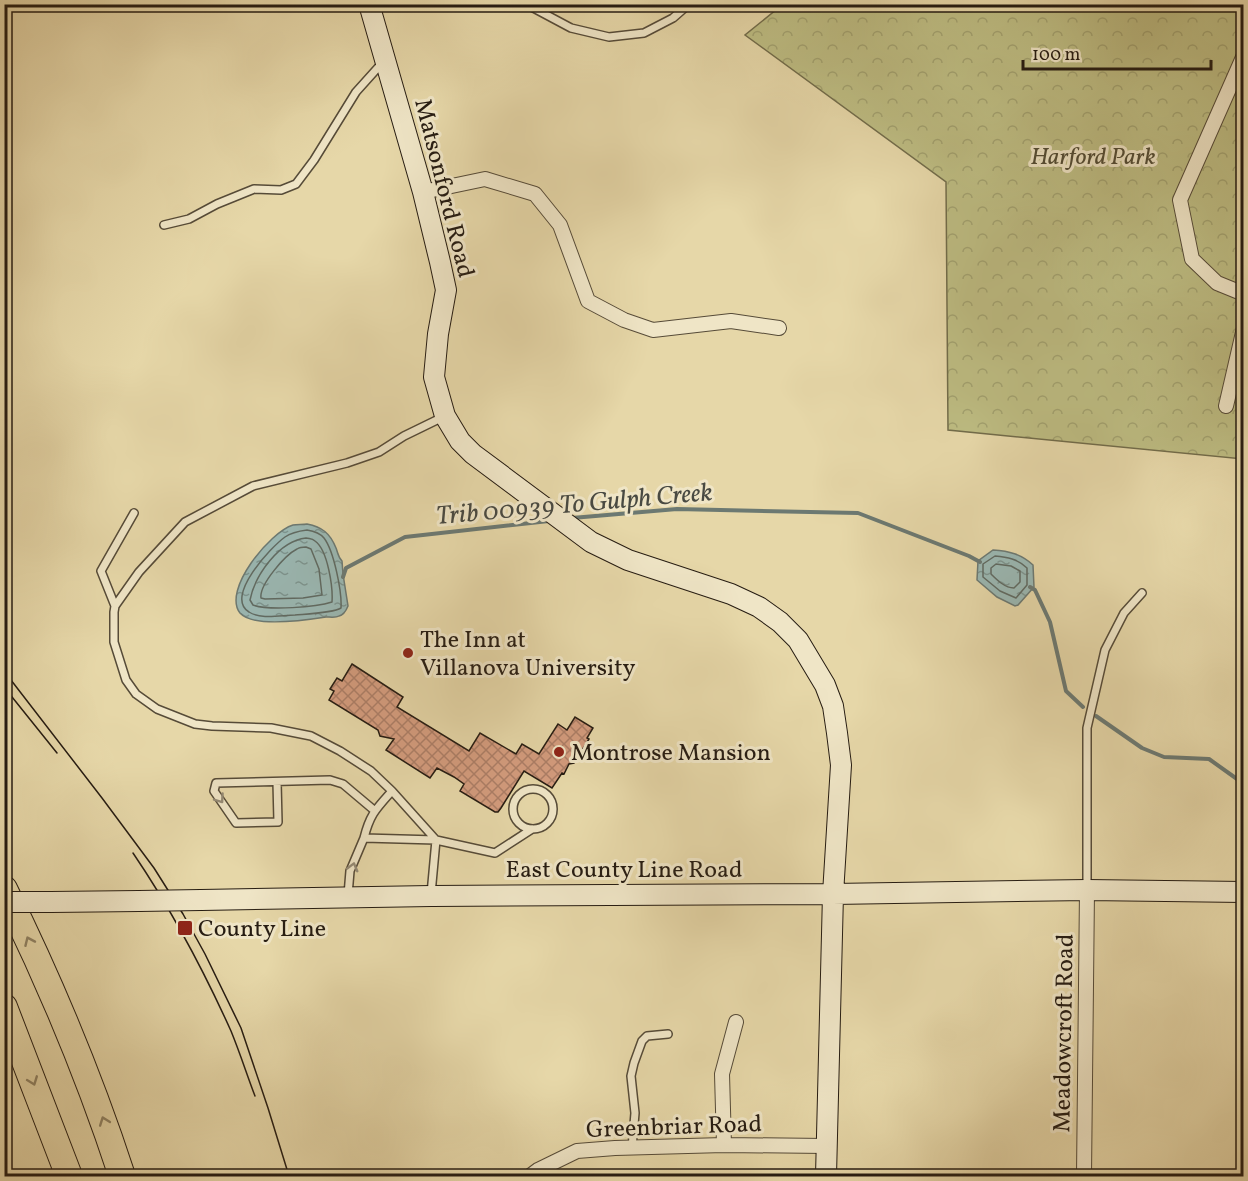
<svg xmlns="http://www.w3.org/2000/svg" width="1248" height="1181" viewBox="0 0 1248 1181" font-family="Vollkorn,serif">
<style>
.park{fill:url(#park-crowns);stroke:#726c4a;stroke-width:1.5}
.water{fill:url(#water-ripples);stroke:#6c7972;stroke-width:1.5}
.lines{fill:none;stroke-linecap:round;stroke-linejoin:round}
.shore{stroke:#606a62;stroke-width:1.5}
.stream{stroke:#6c7972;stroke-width:4}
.building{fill:url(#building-cross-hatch);stroke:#261c12;stroke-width:1.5}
.lane-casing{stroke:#564b38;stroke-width:10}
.street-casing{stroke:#564b38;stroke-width:16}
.secondary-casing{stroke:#261c12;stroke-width:22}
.highway-casing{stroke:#261c12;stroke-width:28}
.lane{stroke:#efe5c6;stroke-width:7}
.street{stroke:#efe5c6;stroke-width:14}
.secondary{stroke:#efe5c6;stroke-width:20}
.highway{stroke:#e6d7a8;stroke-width:26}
.tram{stroke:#261c12;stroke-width:1.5}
.secondary-bridge-casing{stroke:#261c12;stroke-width:22;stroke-linecap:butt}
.secondary-bridge{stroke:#efe5c6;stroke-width:20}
.oneway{stroke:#958b75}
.oneway2{stroke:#908364}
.poi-dot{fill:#8f2418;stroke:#efe5c6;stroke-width:2}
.labels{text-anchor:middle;stroke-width:6;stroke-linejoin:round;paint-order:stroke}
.park-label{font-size:24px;font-style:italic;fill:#534c34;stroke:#efe5c6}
.street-label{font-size:24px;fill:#261c12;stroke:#efe5c6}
.poi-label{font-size:24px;fill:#261c12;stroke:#efe5c6;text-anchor:start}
.water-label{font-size:26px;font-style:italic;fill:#494a42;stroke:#efe5c6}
</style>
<defs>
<pattern id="park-crowns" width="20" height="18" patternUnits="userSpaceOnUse" patternTransform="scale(1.5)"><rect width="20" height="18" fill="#bdbc82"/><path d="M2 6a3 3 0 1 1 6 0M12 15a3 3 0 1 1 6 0" fill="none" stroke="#a2a16f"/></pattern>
<pattern id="water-ripples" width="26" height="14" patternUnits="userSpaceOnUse" patternTransform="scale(1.5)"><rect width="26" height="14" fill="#9ab7b2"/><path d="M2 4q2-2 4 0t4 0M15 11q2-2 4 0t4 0" fill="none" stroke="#7d948f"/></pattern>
<pattern id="building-cross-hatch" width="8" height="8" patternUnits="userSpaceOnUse" patternTransform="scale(1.5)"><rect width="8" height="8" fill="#d49c7e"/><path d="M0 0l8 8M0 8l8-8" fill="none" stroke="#ac7e66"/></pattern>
</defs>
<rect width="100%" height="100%" fill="#e6d7a8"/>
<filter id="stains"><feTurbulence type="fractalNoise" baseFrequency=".00333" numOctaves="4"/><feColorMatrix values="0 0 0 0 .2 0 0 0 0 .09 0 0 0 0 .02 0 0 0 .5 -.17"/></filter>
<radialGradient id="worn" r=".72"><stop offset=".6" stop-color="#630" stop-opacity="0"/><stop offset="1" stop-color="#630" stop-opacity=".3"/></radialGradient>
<path class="park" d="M782 5H1243V459L948 430 946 182 745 35Z"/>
<path class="water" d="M307 524C322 527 330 533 336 548 338 553 338 557 342 561L343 574 348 606C346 611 344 615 339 616 336 618 330 617 326 617 307 620 253 628 240 613 222 590 270 532 293 525 297 524 303 525 307 524Z
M993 550C1009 551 1021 554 1033 565L1034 587 1018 605 1015 606 997 597 977 580 978 561Z"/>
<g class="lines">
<path class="shore" d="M307 530C313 531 320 533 324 538 334 551 342 592 341 608 333 613 306 614 295 615 282 615 261 620 249 612 224 597 271 547 285 537 292 532 299 531 307 530Z
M306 538C310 539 312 538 315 541 328 550 333 588 332 602 316 607 269 611 253 605L250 600C255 575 279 541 306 538Z
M306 547 311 549 319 569 322 595 303 598 265 599 261 598C259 585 285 555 297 549 300 547 302 547 306 547Z
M995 556C1007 557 1018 559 1027 568V585L1016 598 1000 591 983 577V564Z
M996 564 1011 566 1020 571V582L1014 588C1005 588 997 580 991 574V568Z"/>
<path class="stream" d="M572 518 677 509 858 513 969 556 980 562
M343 577 346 568 405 537 549 521
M1030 587 1035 590 1050 622 1066 691 1083 707
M1096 716 1142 748 1164 757 1209 759 1244 784"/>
</g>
<path class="building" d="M352 664 403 697 397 707 469 751 480 733 516 754 522 744 539 754 558 724 567 730 575 717 593 728 587 738 589 739 574 763 569 764 564 774 562 773 552 788 524 771 501 808 498 812H495L460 791 464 784 454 777 437 768 430 778 386 750 394 739 380 736 378 730 329 700 334 691 330 689 337 678 342 681Z"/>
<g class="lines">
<g class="lane-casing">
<path id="lane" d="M526 4 571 28 609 37 644 33 673 18 689 4
M164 225 189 219 217 204 254 189 281 190 296 184 314 160 356 92 383 62
M134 513 101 571 115 606 139 572 185 522 253 486 347 463 379 452 404 436 443 417
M115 606 114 612V642L126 680 136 694 157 709 195 724 212 726 271 728 311 736 340 751 371 771 392 791
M277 782 278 822 236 823 214 791 216 783 330 780 343 784 375 811
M513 809a20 20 0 1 1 40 0a20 20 0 1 1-40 0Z
M1087 889V728L1105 650 1124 613 1142 593
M431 894 436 840 392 791C376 809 370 814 364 838L436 840 495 853 532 829
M348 895 350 871 364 838
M632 1148 635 1113 631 1076 634 1063 642 1041 647 1036 668 1034"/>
</g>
<g class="street-casing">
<path id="street" d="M1244 55 1180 200 1192 259 1217 283 1244 294
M423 192 485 179 535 194 560 225 588 301 624 320 653 330 731 321 779 328
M1226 406 1244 328
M724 1145 722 1074 736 1022
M530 1176 538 1170 577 1151 615 1148 724 1145 826 1146
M1084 1176 1087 890"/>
</g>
<g class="secondary-casing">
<path id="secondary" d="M369 4 423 192 440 262 446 290 438 334 434 377 445 416 460 441 473 454 591 542 628 560 731 594 759 607 780 622 798 640 825 685 833 706 837 733 841 765 833 894 826 1176
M201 900 431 896 833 894 1087 890 1244 892
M51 902 139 901"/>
</g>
<g class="highway-casing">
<path id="highway" d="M4 889C50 982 90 1078 122 1176
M4 1007 69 1176"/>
</g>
<use href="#lane" class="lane"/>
<use href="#street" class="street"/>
<use href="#secondary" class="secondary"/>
<use href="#highway" class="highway"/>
<path class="tram" d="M4 671 102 798 154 868 183 914 205 954 241 1028 268 1108 289 1176
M4 687 57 753
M133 853C171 909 203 969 231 1031 240 1053 247 1075 255 1096"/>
<g class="secondary-bridge-casing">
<path id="secondary-bridge" d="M139 901 201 900
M4 902H51"/>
</g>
<use href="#secondary-bridge" class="secondary-bridge"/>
</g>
<defs><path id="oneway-chevron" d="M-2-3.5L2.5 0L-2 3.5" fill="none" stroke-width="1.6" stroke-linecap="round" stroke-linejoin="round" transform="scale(1.5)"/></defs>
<g class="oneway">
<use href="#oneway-chevron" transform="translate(220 799) rotate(55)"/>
<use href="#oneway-chevron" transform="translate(353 867) rotate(-75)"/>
</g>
<g class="oneway2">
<use href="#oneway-chevron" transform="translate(29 941) rotate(-114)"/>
<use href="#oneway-chevron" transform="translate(33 1081) rotate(69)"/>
<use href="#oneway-chevron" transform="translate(104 1121) rotate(-110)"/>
</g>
<g class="poi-dot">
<circle cx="408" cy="653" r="6"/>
<circle cx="559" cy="752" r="6"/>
<rect x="177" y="920" width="16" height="16" rx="3"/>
</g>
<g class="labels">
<g class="park-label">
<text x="1093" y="164">Harford Park</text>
</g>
<g class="street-label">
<text transform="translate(445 188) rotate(76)" y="8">Matsonford Road</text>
<text x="624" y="877">East County Line Road</text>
<text transform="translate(1063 1033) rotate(-89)" y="8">Meadowcroft Road</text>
<text transform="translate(674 1126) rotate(-2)" y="8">Greenbriar Road</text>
</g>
<g class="poi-label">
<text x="420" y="647">The Inn at<tspan x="420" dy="28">Villanova University</tspan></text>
<text x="571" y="760">Montrose Mansion</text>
<text x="198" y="936">County Line</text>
</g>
<g class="water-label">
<text transform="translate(574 503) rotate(-5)" y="9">Trib 00939 To Gulph Creek</text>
</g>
</g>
<rect width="1248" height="1181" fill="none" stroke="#e6d7a8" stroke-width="24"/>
<rect x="6" y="6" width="1236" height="1169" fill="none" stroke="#261c12" stroke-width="3"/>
<rect x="12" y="12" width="1224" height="1157" fill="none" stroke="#261c12" stroke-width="1.5"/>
<path d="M1023 60v9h188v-9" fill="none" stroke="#261c12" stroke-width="3"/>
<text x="1032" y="60" font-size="18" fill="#261c12" stroke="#efe5c6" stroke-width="4.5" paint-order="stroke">100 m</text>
<rect width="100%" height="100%" filter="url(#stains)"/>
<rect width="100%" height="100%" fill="url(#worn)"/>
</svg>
